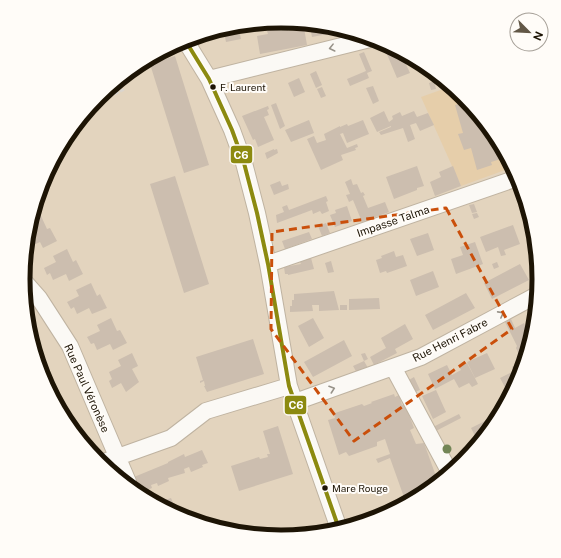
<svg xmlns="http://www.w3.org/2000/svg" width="561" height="558" viewBox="0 0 561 558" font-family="'Public Sans',sans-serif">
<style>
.built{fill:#e6ceaa}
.building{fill:#ccbeaf}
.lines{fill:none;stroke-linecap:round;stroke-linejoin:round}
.minor-casing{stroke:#bfb3a1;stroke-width:18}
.path{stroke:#dad5ce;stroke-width:2.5;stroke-dasharray:4 2;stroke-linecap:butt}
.minor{stroke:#fbf9f5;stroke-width:16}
.bus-1-casing{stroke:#fffcf8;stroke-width:7}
.bus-1{stroke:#8c8a10;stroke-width:4}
.tree{fill:#728556}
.oneway{stroke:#979289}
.marked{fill:none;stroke:#ca4f0b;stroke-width:3;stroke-dasharray:8 5;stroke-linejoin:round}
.bus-dot{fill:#1d1405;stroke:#fffcf8;stroke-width:1.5}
.labels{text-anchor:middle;stroke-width:4;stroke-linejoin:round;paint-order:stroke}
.bus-label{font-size:10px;fill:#1d1405;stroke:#fffcf8;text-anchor:start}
.street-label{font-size:11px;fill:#1d1405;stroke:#fffcf8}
.rim{fill:none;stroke:#1d1405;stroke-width:5}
.line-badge{stroke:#fffcf8;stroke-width:1.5}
.badge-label{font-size:11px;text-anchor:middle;font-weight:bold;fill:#fff}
</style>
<rect width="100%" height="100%" fill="#e3d4be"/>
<path class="built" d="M449 87 463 97 511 168 461 186 421 97Z"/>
<path class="building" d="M279 27V29L287 27 288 31 304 28 307 45 260 54 257 36 268 34 267 31 269 29Z
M310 27 333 31V33L312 37Z
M239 29 241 39 226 42 224 32Z
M392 49 396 52 397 55H395L398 60 403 58 410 73 397 78 386 52Z
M364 52 372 71 367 73 369 78 350 86 347 79 366 71 359 54Z
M175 56 209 165 184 173 150 64Z
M316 71 322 85 316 88 310 74Z
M299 78 305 92 294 97 288 83Z
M434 81 436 89 431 90 429 83Z
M373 86 379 101 373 104 366 88Z
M322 87 326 96 321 98 317 89Z
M467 102 485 129 489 143 493 141 504 158 491 162 492 165 477 170 471 148 464 150 458 134 463 133 455 105Z
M276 103 285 126 280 129 271 105Z
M268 106 269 109 267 110 269 115 264 117 274 140 258 147 255 139 253 140 242 116Z
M384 111 389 122 393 119 392 116 400 112 402 116 414 111 417 117 428 113 434 125 420 131 416 123 410 125 415 139 408 142 403 128 381 135 379 132 391 127V126L377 132 370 118Z
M309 120 314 133 291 142 285 130Z
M363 120 369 134 347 143 343 133 340 134 347 148 357 144 358 147 355 148 356 150 341 155 343 160 321 170 307 139 314 136 317 143 326 140 324 134 340 126V127L347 124 348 126Z
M274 149V150L277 149 278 153 267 159 265 153Z
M417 166 424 186 417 188V190L394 199 386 177Z
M453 166 461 186 435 196 430 182 441 177 439 172Z
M175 176 209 284 184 293 150 184Z
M351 179 353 185 357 184 361 193 363 192 365 195 363 196 368 208 385 202 389 212 362 222 353 200 349 202 346 195 350 194 345 182Z
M280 181 282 186 288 184 289 189 274 195 270 185Z
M326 196 328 201 326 202 329 211 322 214 320 211 313 214 312 210 277 223 276 215 284 212 282 207 287 205 289 210Z
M474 204 477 212 472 213 469 205Z
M347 206 352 221 335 227 330 215 336 213 335 210Z
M477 213 479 217 474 219 472 214Z
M41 216 47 229 50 228 57 241 43 248 40 242 29 247 34 219Z
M525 217 527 222 525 223 522 218Z
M326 223 330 233 322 236 318 226Z
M513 225 520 244 504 250 506 255 501 256 498 247 486 252 480 237Z
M309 232 312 239 285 249 282 241Z
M428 233 434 250 417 256 410 239Z
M475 242 483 264 456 274 451 259 463 255 460 247Z
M67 249 73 262 76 260 83 274 69 281 66 274 53 280 50 273 47 275 44 268 56 262 53 256Z
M394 251 396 257 403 255 407 266 387 273 386 271 380 273 376 260 382 258 381 256Z
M311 258 314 269 288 275V274H285L284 267 301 264 300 262Z
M331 261 334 272 328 273 325 263Z
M497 262 499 267 494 269 492 264Z
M520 264 529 280 492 299 484 283Z
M433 271 439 287 416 296 410 280Z
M91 283 97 296 100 294 107 308 92 314 89 308 77 314 74 307 71 309 67 302 79 296 76 290Z
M334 291 339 310 319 311V305H312L313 311 290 312V306H292V300H294V294Z
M466 293 475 308 433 330 425 315Z
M379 298 380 309 349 310V299Z
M340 305H347V310H340Z
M111 318 117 331 120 330 127 343 113 350 110 344 97 350 94 343 91 344 87 337 100 331 97 325Z
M313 318 324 338 309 347 298 326Z
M511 319 515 328 524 323 528 332 523 334 526 340 525 344 524 345 525 348 522 361 516 348 517 346 505 322Z
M405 324 413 339 395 349 397 353 374 365 370 357 386 348 381 338Z
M253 339 264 374 207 392 204 386H205L204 381 200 383V381L203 380 196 357Z
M344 340 352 356 313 377 304 362Z
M132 353 138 366 132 369 139 382 126 392 121 383 112 388 109 381 112 379 109 372 121 366 118 360Z
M365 353 368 359 364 361 361 354Z
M487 353 495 369 475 378 467 362Z
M364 361 368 368 357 373 353 366Z
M522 361 519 378 512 389 507 391 500 378 514 371 512 367Z
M467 363 478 384 472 387 469 383 459 388 454 379 435 389 428 374 447 365 452 375 461 370 459 367Z
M414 377 420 390 415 392 409 380Z
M436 390 446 412 433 419 422 396Z
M394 394 395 397 399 395 402 405 405 404 414 428 410 430 416 444 424 443 437 479 405 500 390 458 378 463 376 459 390 454 385 439 377 442V446L349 456 346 452 339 455 328 420 335 418 334 415 335 413 362 404 364 406 372 403 371 402Z
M459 414 461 418 434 432 431 428Z
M493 417 477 440 471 428Z
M278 426 293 474 239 491 231 466 259 457 260 459 268 457 267 454H270L263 431Z
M202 450 208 463 202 465 203 467 191 472 189 467 184 469 185 473 168 478 169 481 158 486 157 483 151 485 152 488 143 492 139 489 134 477 168 463V462L184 454 185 457Z
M171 498 178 515 159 502Z"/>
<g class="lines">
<g class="minor-casing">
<path id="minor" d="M185 40 209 79 232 130 244 163 257 213 268 264 289 386 338 526
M209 79 370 39
M268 264 517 178
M23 280 39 298 70 346 128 482
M393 367 449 471
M295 402 421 357 535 296
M101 463 171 438 206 411 289 386"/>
</g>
<path class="path" d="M93 104 125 89"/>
<use href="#minor" class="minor"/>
<g class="bus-1-casing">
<path id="bus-1" d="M185 40 209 79 232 130 244 163 257 213 268 264 289 386 338 526"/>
</g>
<use href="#bus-1" class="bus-1"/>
</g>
<circle class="tree" cx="447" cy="449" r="4.5"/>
<defs><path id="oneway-chevron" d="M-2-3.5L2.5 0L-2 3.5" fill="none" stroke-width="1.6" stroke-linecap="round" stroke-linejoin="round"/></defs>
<g class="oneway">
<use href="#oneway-chevron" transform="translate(332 48) rotate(166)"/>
<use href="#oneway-chevron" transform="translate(501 314) rotate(-28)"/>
<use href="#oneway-chevron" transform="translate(332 389) rotate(-19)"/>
</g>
<path class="marked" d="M446 208 512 329 354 441 271 329 272 232Z"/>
<g class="bus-dot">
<circle cx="213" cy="87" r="3.5"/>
<circle cx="325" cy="488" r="3.5"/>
</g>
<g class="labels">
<g class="bus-label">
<text x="220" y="91">F. Laurent</text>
<text x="332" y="492">Mare Rouge</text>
</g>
<g class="street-label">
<text transform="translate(393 221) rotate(-19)" y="4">Impasse Talma</text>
<text transform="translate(450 340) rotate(-27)" y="4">Rue Henri Fabre</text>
<text transform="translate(87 388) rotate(66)" y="4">Rue Paul Véronèse</text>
</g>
</g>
<path d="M0 0H561V558H0ZM30 279a251 251 0 1 1 502 0a251 251 0 1 1-502 0Z" fill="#fffcf8" fill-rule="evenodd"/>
<path class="rim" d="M30 279a251 251 0 1 1 502 0a251 251 0 1 1-502 0Z"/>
<g class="line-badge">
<rect x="230" y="145" width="23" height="19" rx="4" fill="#8c8a10"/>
<rect x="284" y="395" width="23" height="20" rx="4" fill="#8c8a10"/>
</g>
<g class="badge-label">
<text x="241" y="159">C6</text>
<text x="296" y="409">C6</text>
</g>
<g transform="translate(529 32) rotate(114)"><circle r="19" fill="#fffcf8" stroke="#a59f97"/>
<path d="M0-3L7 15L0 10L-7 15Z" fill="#625746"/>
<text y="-6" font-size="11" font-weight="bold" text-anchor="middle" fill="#1d1405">N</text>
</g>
</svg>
